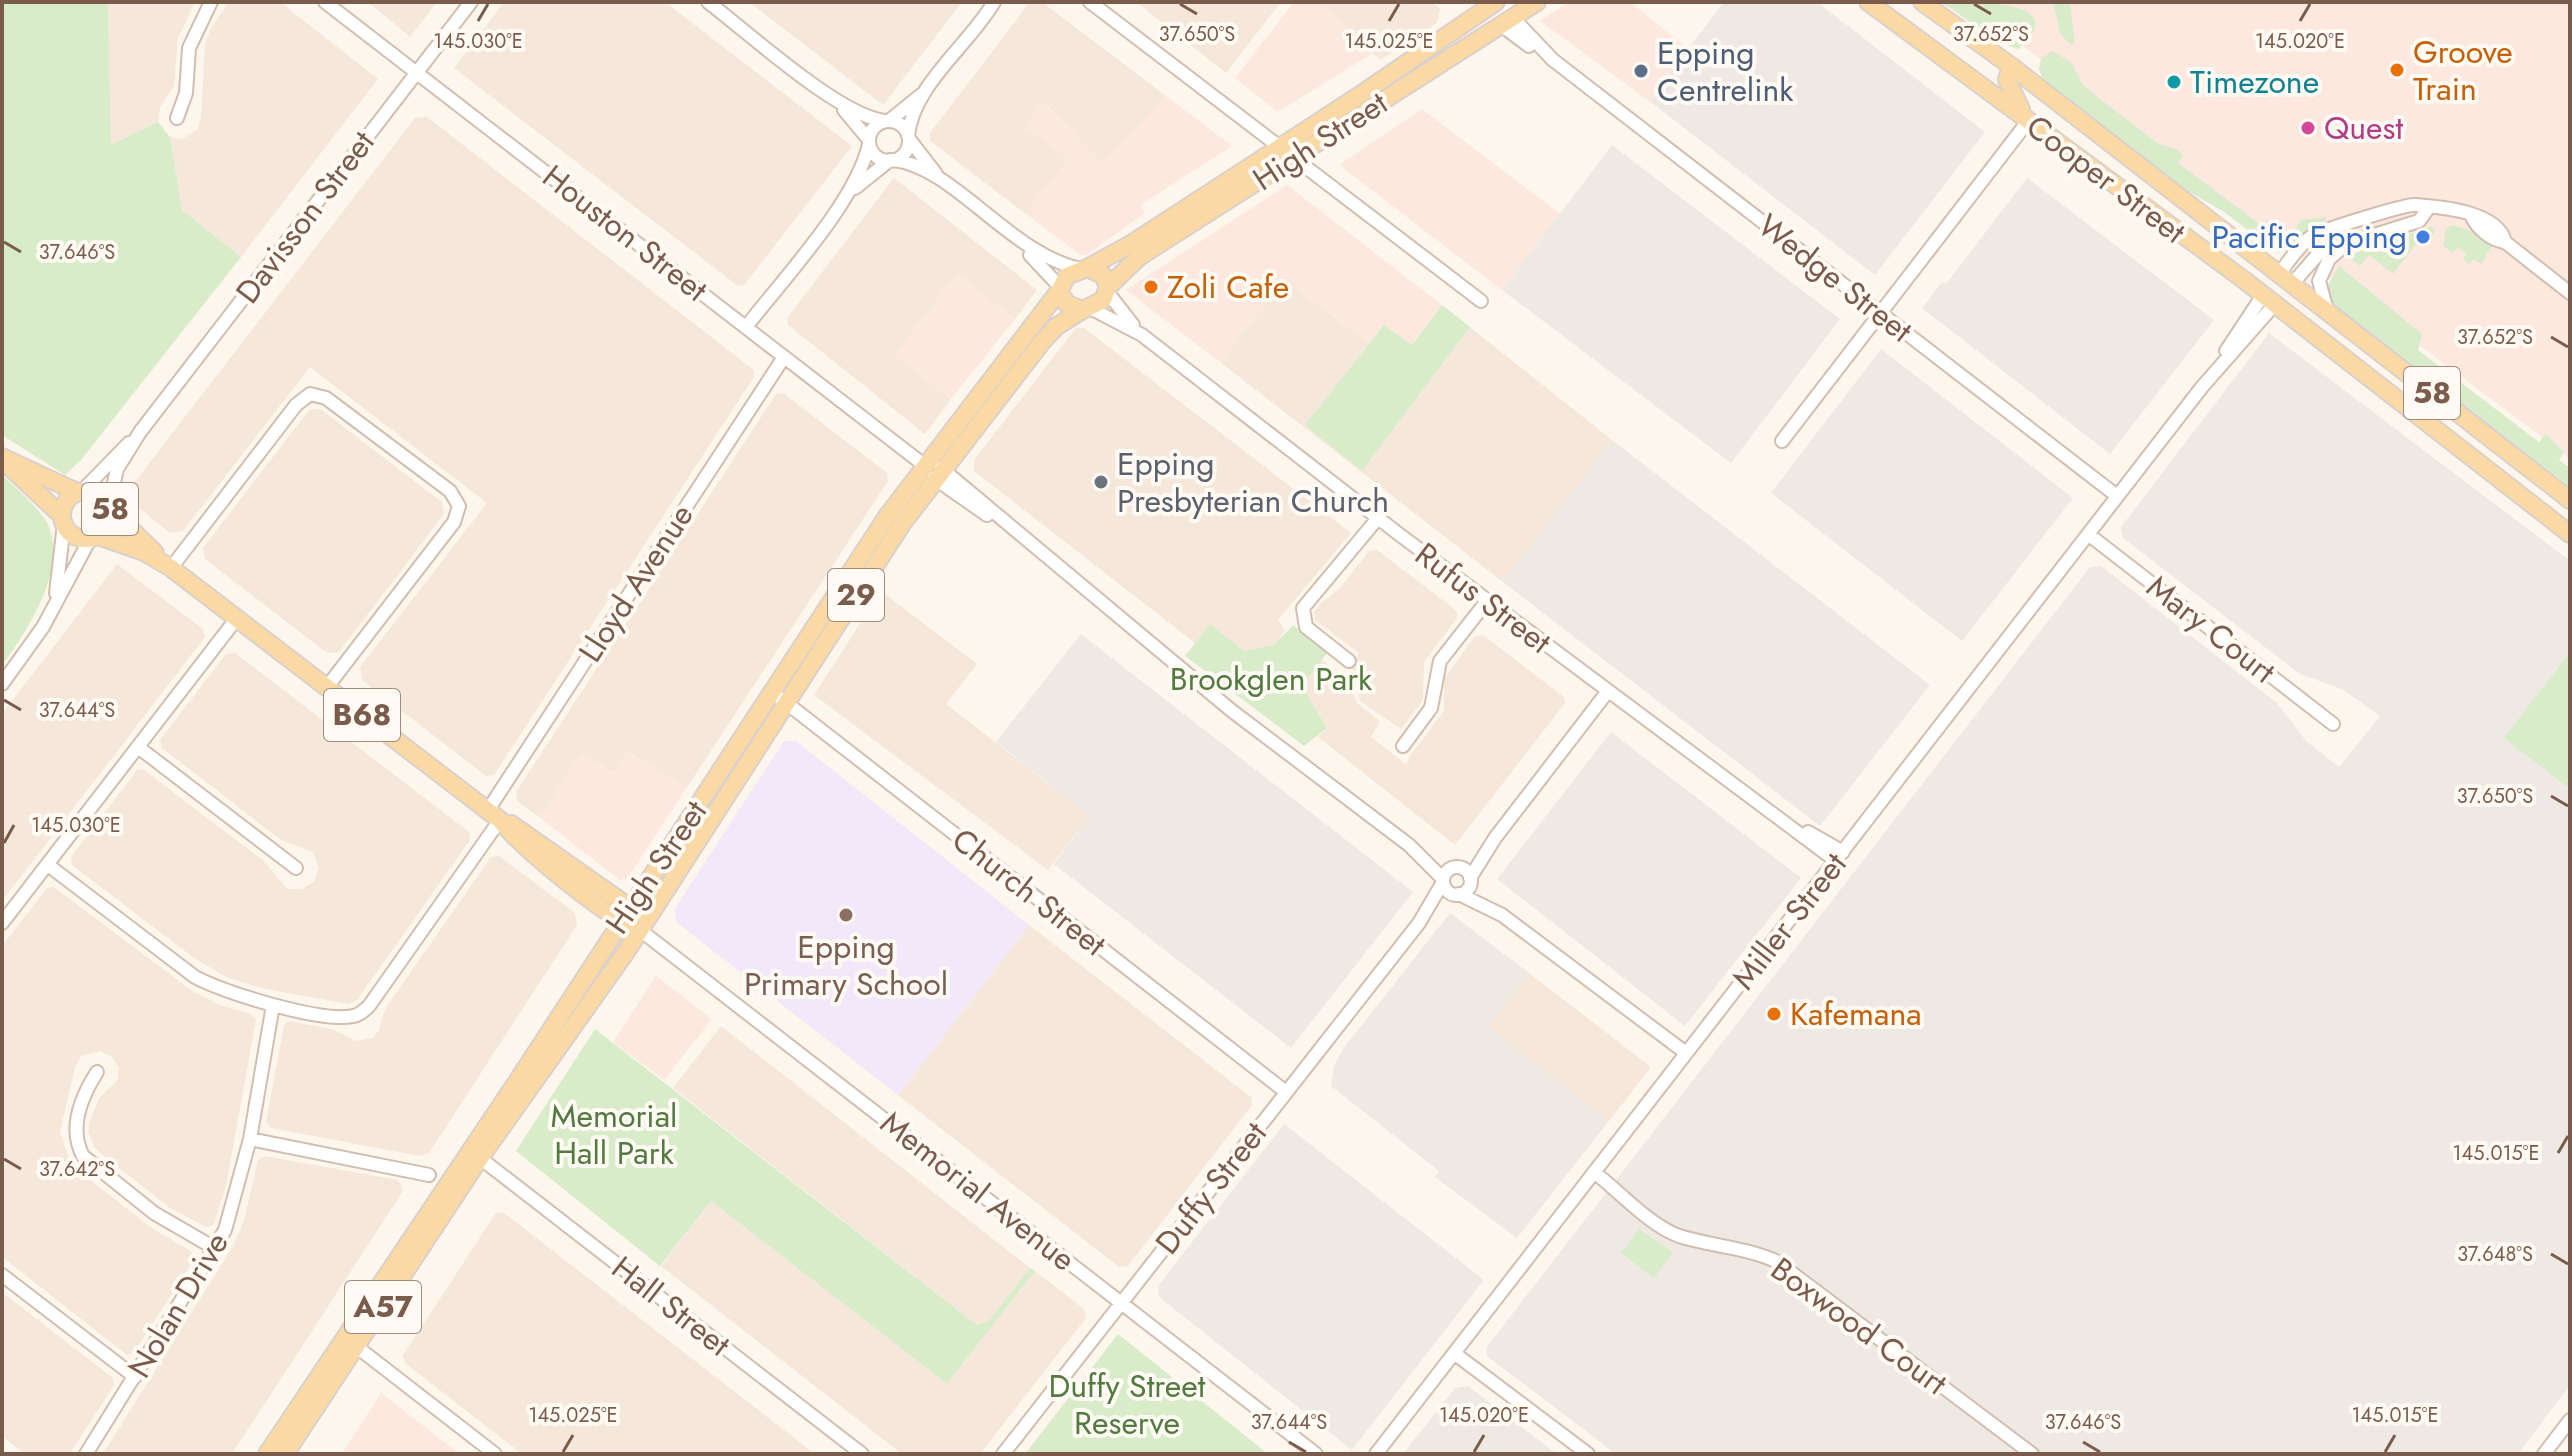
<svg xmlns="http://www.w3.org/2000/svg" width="2572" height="1456" viewBox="0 0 2572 1456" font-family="Jost,sans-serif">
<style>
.residential{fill:#f5e8da}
.commercial{fill:#fde8e0}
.industrial{fill:#efe9e4}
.education{fill:#f3e8fa}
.green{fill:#d8ecc9}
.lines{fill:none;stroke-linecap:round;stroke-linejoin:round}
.stream{stroke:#a5d3da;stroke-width:4}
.minor-casing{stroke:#d1beb0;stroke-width:16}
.major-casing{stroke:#dad1cd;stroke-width:20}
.minor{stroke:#fff;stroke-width:12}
.major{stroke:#fbd9a5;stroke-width:16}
.ticks{fill:none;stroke:#7a5c4d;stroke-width:3}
.food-dot{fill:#e8710a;stroke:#fffaf3;stroke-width:3}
.service-dot{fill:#5c6f8a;stroke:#fffaf3;stroke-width:3}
.culture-dot{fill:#0f9aa8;stroke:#fffaf3;stroke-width:3}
.hotel-dot{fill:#d1479c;stroke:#fffaf3;stroke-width:3}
.shop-dot{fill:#3f7fe0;stroke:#fffaf3;stroke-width:3}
.worship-dot{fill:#6b7280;stroke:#fffaf3;stroke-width:3}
.education-dot{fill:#8d6e63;stroke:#fffaf3;stroke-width:3}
.labels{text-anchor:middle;stroke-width:8;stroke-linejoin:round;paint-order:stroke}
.shield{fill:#fffaf3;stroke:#a28b7f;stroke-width:2}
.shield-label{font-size:30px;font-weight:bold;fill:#7a5c4d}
.food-label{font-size:32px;fill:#c56008;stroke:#fffaf3;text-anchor:start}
.service-label{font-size:32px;fill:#4e5e75;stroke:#fffaf3;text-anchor:start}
.culture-label{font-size:32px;fill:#0d838f;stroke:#fffaf3;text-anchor:start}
.hotel-label{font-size:32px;fill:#b23c85;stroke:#fffaf3;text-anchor:start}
.street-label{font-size:32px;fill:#7a5c4d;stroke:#fffaf3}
.shop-label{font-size:32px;fill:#366cbe;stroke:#fffaf3;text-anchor:end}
.worship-label{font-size:32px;fill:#5b616d;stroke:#fffaf3;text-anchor:start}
.park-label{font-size:32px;fill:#537a41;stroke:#fffaf3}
.education-label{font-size:32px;fill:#785e54;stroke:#fffaf3}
.ticks-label{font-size:20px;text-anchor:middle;fill:#7a5c4d;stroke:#fffaf3;stroke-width:8;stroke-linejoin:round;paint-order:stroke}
</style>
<rect width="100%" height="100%" fill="#fdf6ec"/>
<path class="residential" d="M108 2H195L178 38 174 86 160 107 158 122 111 146Z
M229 2H280L378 79 241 257 182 210 170 137 182 139 197 130 201 118 205 44 210 30Z
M368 2H437L410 37Z
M504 2H665L852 146 744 285 738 286 454 68Z
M749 2H962L883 105Z
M1030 2H1042L1166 96 1103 165 1044 102 1068 159 1026 214 930 141V133Z
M1136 2H1281L1226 73Z
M1321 2H1432L1440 9 1437 23 1380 60Z
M427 117 754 370V377L494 775 486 776 362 680 360 667 487 503 310 367 183 531 170 533 124 496 415 118Z
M894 178 1037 290 1015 319 957 275 895 355 951 399 925 434 788 325 787 318Z
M1284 280 1370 343 1384 325 1412 345 1442 305 1612 440 1503 582 1220 362Z
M1076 328H1084L1351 533 1278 620 1285 631 1274 645 1244 651 1210 624 1195 643 974 471V460Z
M783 393 887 473 888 481 686 789 627 751 613 773 581 754 540 818 517 801 516 792 776 394Z
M320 409 442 502 444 514 339 652 327 653 205 559 203 548 309 410Z
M1377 550 1457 611V618L1424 662 1423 700 1401 729 1360 701 1351 666 1359 653 1315 620 1314 612 1320 604 1340 588 1369 551Z
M117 564 203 629 205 637 2 901V714Z
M881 591 977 664 946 704 1090 816 1048 870 814 695Z
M1483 635 1564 697 1565 703 1455 845 1318 737 1327 728 1302 686 1322 660 1336 670 1347 672 1357 703 1380 721 1371 737 1407 765 1409 757 1444 711V679L1475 636Z
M235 653 469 832 470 840 357 1000 348 1004 261 988 226 977 194 958 72 865 71 857 137 770H144L264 861 287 889H302L314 881 319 868 313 852 281 840 162 748 160 740 226 654Z
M499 856 575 913 577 925 429 1153 420 1156 271 1128 266 1122 284 1025 288 1021 332 1029 356 1041 373 1038 379 1030 385 1009 491 857Z
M54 887 191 990 217 1004 251 1014 256 1020 226 1186 213 1225 206 1227 170 1208 95 1149 88 1132 89 1123 99 1098 117 1081 119 1068 111 1056 100 1051 81 1056 75 1067 60 1132 71 1165 153 1229 191 1251 194 1259 134 1353 127 1355 2 1257V946L47 888Z
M1029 925 1251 1097 1252 1105 1128 1266 1119 1267 898 1095Z
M1529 973 1651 1067 1609 1121 1488 1027Z
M721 1026 1030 1268 988 1323 977 1325 673 1088Z
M265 1156 398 1180 403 1191 232 1454H103L233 1246 244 1221 258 1160Z
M711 1201 947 1384 1035 1271 1084 1309 1086 1318 980 1454H902L661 1266Z
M503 1212 815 1454H522L405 1363 403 1355 496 1213Z
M2 1292 113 1378 114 1385 70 1454H25L2 1436Z"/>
<path class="commercial" d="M1294 2H1321L1373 53 1278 112 1235 78Z
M1569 2H1630L1688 49 1652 103 1540 21Z
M1965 2H2570V458L2262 227Z
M1166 96 1232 146 1140 205 1145 213 1087 255H1081L1026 214 1068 159 1025 127 1043 102 1103 164Z
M1422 109 1560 214 1502 290 1339 165Z
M1287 185 1442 305 1411 345 1384 326 1370 343 1284 280 1220 362 1126 290Z
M958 274 1015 319 951 399 895 355Z
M627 751 686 789 627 879 620 880 540 818 581 754 612 773Z
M656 976 712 1019 664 1080 613 1042Z
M381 1393 460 1454H342Z"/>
<path class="industrial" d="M1724 2H1817L1985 132 1875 275 1652 103 1654 94Z
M1612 145 1840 319 1731 463 1502 290Z
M2027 178 2214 320 2110 454 1922 308 1942 282 1946 284Z
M2269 333 2570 561V1385L2518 1454H1616L1487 1356 1486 1348 2090 567 2101 566 2277 703 2306 741 2339 767 2380 716 2342 689 2300 674 2123 538 2121 527Z
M1881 349 2073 498 1962 641 1771 493Z
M1612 440 1930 685 1820 826 1503 582Z
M1081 634 1413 892 1291 1048 1054 864 1090 816 996 742Z
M1611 732 1801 878 1685 1026 1497 879Z
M1450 913 1529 973 1488 1027 1609 1121 1517 1238 1435 1177 1439 1171 1331 1086 1334 1066 1343 1049Z
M1284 1124 1484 1280 1352 1450 1159 1297 1158 1286Z
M1468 1386 1557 1454H1403L1455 1388Z"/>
<path class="education" d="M784 741H796L1029 925 898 1095 676 922 675 908Z"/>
<path class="green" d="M2 2H108L111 145 158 122 170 137 182 210 241 257 81 460 65 475 2 435Z
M1940 2C1962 2 2038 0 2035 24 2034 36 2027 42 2018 49 1991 41 1965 16 1940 2Z
M2053 2H2070L2075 44H2070L2060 34Z
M2052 51 2071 62 2083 85 2104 102 2159 144 2177 149 2183 156 2178 163 2262 226 2267 220 2290 236 2301 220 2327 217 2324 223 2285 251 2278 253 2224 212 2183 188 2043 80 2039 69 2041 59Z
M2453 225 2479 234 2493 245 2481 264 2474 259 2469 265 2463 259 2466 254 2458 247 2453 253 2443 246 2446 228Z
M2431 226 2435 231 2430 241 2422 236 2393 274 2369 255 2360 266 2350 258V255Z
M2339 266 2422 334 2418 350 2539 442 2546 434 2564 452 2559 460 2570 468V487L2329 301 2325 290Z
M1442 305 1470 327 1362 471 1305 425 1384 325 1412 345Z
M2 474C15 488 34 503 45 519 72 563 28 630 2 665Z
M1210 624 1244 651 1274 645 1293 625 1327 653 1302 686 1327 728 1304 746 1185 656Z
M2570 652V789L2504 738Z
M595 1029 977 1325 988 1322 1030 1268 1035 1271 947 1384 711 1201 660 1266 516 1151Z
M1639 1229 1673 1252 1654 1278 1621 1253Z
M1118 1334 1268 1454H1025Z"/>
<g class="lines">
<path class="stream" d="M2 164V216"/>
<g class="minor-casing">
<path id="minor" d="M325 2 924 465
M708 2C749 33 839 116 885 121
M1090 2 1481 301
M1513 18 1553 60 2117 496
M1501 25 1529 46
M844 110 869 140
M177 118 186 93 189 48 211 2
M889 121 921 95
M869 141a20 20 0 1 1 40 0a20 20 0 1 1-40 0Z
M908 135C914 84 969 45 994 2
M909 139 936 174
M894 160C954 167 1009 253 1080 269
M855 188 890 160
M2471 215C2477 229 2491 240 2505 242L2570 293
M1030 255 1060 287
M2279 274C2289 261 2299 245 2312 236 2323 230 2403 205 2414 205 2440 207 2498 211 2505 242
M2292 284 2320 252 2419 221 2427 210
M1108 293 1133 325
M1090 308 1142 335 1400 535 1836 861
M2327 310 2319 281 2329 259 2343 247
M746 327C783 279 856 202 869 144
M2226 351 2263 295
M1782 441 2029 120
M941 468 1232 711 1409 845 1443 879
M934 478 987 515
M83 490 129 443
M109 505 117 469 140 432 471 2
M2088 534 2333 724
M171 568 296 405 310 394 326 398 450 491 459 506 454 522 327 687
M56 593 64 524
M1349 661 1306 627 1303 608 1378 518
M2 684 43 627 90 539
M780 698 1286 1092
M1403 746 1431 708 1440 661 1487 601
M138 747 296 868
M488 810 784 357
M1808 832 1843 852
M48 865 195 977C226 993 321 1023 353 1016 360 1015 363 1011 369 1006L500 820
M1443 881a14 14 0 1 1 28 0a14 14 0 1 1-28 0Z
M1470 878 1495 838 1608 691
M1459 894 1502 915 1686 1053
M2 923 237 618
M640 930 1316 1454
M97 1072C81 1097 68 1128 83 1156L154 1213 216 1249
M250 1139 429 1175
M480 1158 862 1454
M1594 1172C1620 1192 1649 1225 1679 1236 1711 1246 1744 1247 1776 1261L2032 1454
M2 1275 135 1377
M357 1347 495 1454
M1454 1353 1588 1454
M86 1454 225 1230 250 1139 273 1005
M1003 1454 1419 923 1443 882
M1376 1454 2202 387 2274 305
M2544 1454 2570 1420"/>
</g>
<g class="major-casing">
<path id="major" d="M1868 2 2244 280 2570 534
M1922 2 2011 66 2570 500
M2011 66 2007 80 2021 109
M1087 268 1131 244 1354 99 1496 2
M1087 268 1103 275 1108 287 1103 300 1083 310 1067 304 1059 291 1067 276Z
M1108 287 1139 257 1537 2
M2 457 77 492
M11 468 62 516
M62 515a24 24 0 1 1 48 0a24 24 0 1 1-48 0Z
M111 510 155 553
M98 536 144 552 171 568 500 820C521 847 597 909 628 924
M511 824 629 907 632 914
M267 1454 518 1080 888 515 1059 291
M285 1454 480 1158 626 952 902 524 1042 342 1057 326 1083 310"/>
</g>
<use href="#minor" class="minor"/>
<use href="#major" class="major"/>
</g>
<path class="ticks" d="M1180 4 1197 14M1974 4 1991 14M478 21 488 4M1389 21 1399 4M2300 21 2310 4M4 242 21 252M2551 337 2568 347M4 700 21 710M2551 796 2568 806M4 843 14 825M2558 1153 2568 1136M4 1159 21 1169M2551 1254 2568 1264M1289 1442 1306 1452M2083 1442 2100 1452M563 1452 573 1435M1474 1452 1484 1435M2385 1452 2395 1435"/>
<g class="food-dot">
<circle cx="2397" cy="70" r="8"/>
<circle cx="1151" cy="287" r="8"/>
<circle cx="1774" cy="1014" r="8"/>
</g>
<circle class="service-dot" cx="1641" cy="71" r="8"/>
<circle class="culture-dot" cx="2174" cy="82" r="8"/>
<circle class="hotel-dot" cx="2308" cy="128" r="8"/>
<circle class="shop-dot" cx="2423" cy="237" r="8"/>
<circle class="worship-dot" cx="1101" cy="482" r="8"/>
<circle class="education-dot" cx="846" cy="915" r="8"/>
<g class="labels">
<g class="shield">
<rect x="2404" y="367" width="56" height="52" rx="6"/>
<rect x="82" y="483" width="56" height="52" rx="6"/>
<rect x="828" y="569" width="56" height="52" rx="6"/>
<rect x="324" y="689" width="76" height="52" rx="6"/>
<rect x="345" y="1281" width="76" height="52" rx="6"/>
</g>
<g class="shield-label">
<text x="2432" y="403">58</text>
<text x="110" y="519">58</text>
<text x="856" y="605">29</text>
<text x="362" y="725">B68</text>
<text x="383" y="1317">A57</text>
</g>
<g class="food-label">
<text x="2413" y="63">Groove<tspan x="2413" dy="37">Train</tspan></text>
<text x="1167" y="298">Zoli Cafe</text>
<text x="1790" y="1025">Kafemana</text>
</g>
<g class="service-label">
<text x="1657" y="64">Epping<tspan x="1657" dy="37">Centrelink</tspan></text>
</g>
<g class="culture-label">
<text x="2190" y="93">Timezone</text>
</g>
<g class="hotel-label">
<text x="2324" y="139">Quest</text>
</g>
<g class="street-label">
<text transform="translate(1320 141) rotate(-33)" y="11">High Street</text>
<text transform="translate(2106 179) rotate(37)" y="11">Cooper Street</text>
<text transform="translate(305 217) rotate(-53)" y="11">Davisson Street</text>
<text transform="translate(625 233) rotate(38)" y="11">Houston Street</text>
<text transform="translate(1835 278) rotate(38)" y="11">Wedge Street</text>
<text transform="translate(636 583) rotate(-57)" y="11">Lloyd Avenue</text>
<text transform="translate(1483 598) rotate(37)" y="11">Rufus Street</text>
<text transform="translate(2211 629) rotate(38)" y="11">Mary Court</text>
<text transform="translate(656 867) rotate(-56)" y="11">High Street</text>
<text transform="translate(1029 892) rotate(38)" y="11">Church Street</text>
<text transform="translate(1789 921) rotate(-52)" y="11">Miller Street</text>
<text transform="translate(1211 1188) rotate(-52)" y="11">Duffy Street</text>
<text transform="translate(978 1191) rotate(38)" y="11">Memorial Avenue</text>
<text transform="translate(178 1305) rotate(-59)" y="11">Nolan Drive</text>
<text transform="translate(671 1306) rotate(38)" y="11">Hall Street</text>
<text transform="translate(1859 1326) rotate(36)" y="11">Boxwood Court</text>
</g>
<g class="shop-label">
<text x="2407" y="248">Pacific Epping</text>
</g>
<g class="worship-label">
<text x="1117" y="475">Epping<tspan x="1117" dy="37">Presbyterian Church</tspan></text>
</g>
<g class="park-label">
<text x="1271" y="690">Brookglen Park</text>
<text x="614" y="1127">Memorial<tspan x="614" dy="37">Hall Park</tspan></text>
<text x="1127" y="1397">Duffy Street<tspan x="1127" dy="37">Reserve</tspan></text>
</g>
<g class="education-label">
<text x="846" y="958">Epping<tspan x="846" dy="37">Primary School</tspan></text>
</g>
</g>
<g class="ticks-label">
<text x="1197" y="41">37.650°S</text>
<text x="1991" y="41">37.652°S</text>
<text x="478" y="48">145.030°E</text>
<text x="1389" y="48">145.025°E</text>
<text x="2300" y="48">145.020°E</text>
<text x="77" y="259">37.646°S</text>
<text x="2495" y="344">37.652°S</text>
<text x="77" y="717">37.644°S</text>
<text x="2495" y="803">37.650°S</text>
<text x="76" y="832">145.030°E</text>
<text x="2496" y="1160">145.015°E</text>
<text x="77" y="1176">37.642°S</text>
<text x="2495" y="1261">37.648°S</text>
<text x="573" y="1422">145.025°E</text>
<text x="1484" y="1422">145.020°E</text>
<text x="2395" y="1422">145.015°E</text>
<text x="1289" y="1429">37.644°S</text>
<text x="2083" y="1429">37.646°S</text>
</g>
<rect width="2572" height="1456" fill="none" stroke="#7a5c4d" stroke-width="8"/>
</svg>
